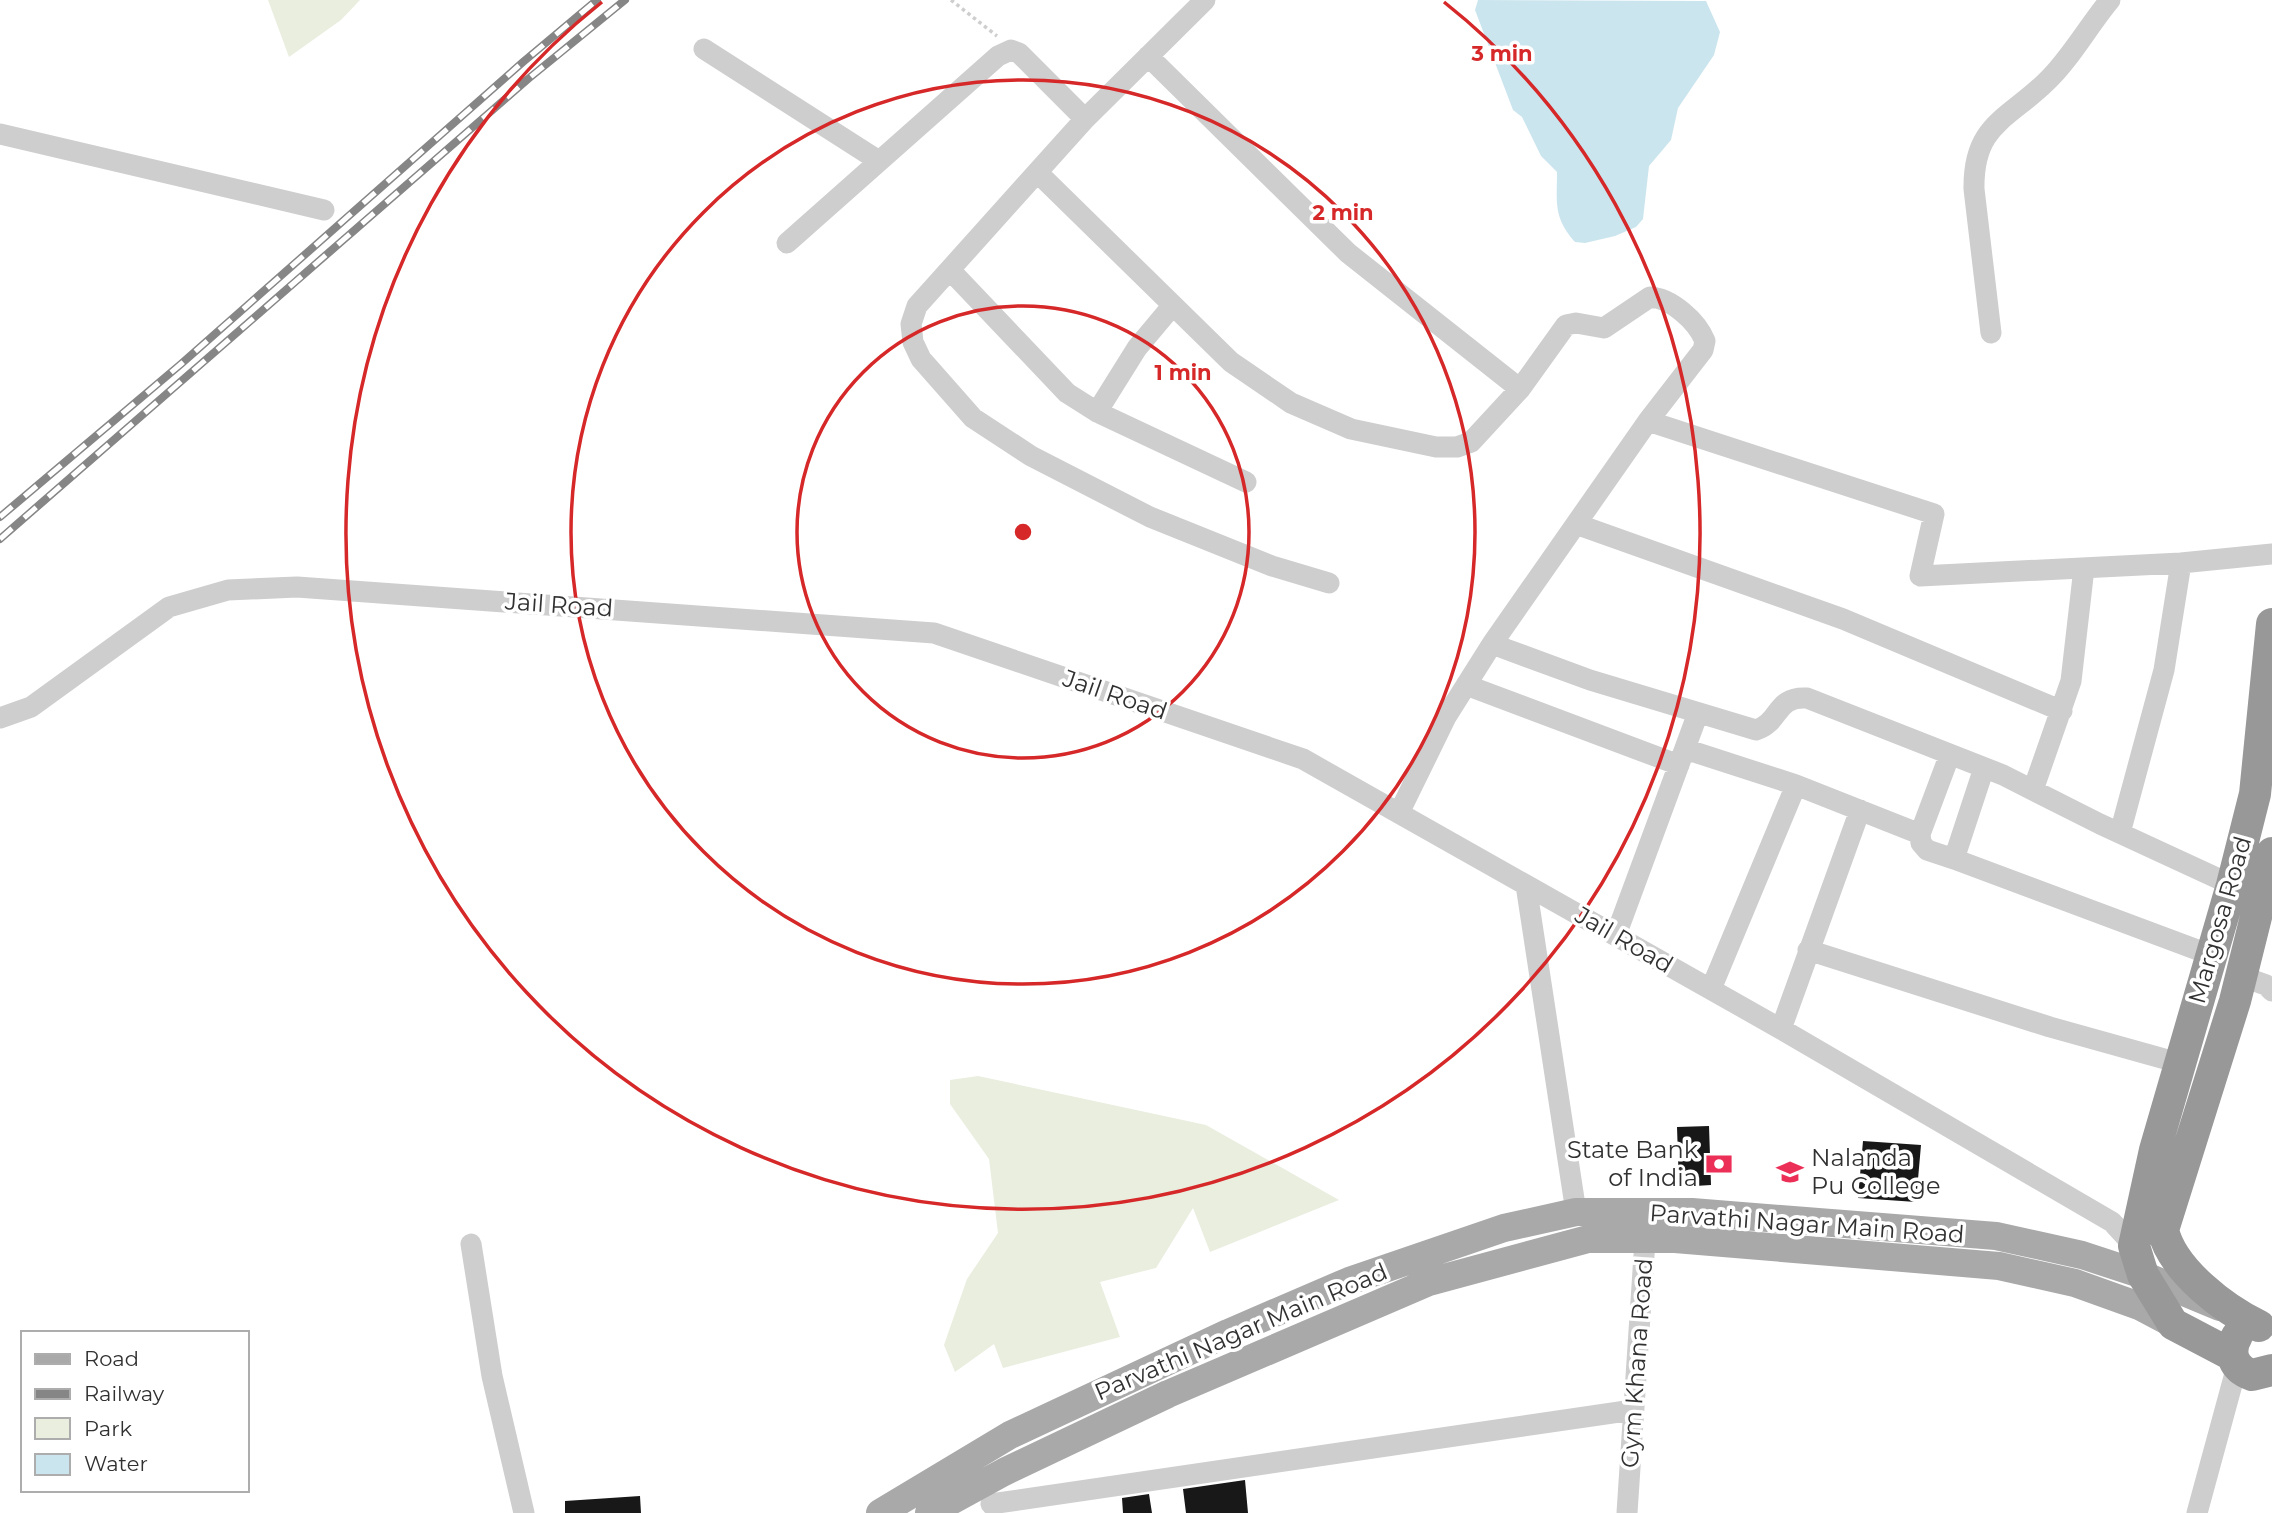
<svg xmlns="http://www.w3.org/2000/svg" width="2272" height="1513" viewBox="0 0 2272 1513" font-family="Montserrat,sans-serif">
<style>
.green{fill:#e9eedf}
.water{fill:#cbe5ee}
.building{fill:#181818}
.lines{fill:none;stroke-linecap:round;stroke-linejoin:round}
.path{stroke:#cecece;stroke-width:3.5;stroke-dasharray:3.5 3.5;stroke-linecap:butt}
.minor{stroke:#cecece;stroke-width:21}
.major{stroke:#a9a9a9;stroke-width:28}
.highway{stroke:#989898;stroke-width:32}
.rail-casing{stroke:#868686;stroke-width:8}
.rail{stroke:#fff;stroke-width:5;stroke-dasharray:16;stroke-linecap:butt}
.ring{fill:none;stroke:#d62828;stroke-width:3.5}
.labels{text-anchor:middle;stroke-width:7;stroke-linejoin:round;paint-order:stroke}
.street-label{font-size:24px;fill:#313131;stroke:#fff}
.poi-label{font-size:24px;fill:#313131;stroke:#fff;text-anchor:end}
.centre{fill:#d62828;stroke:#fff;stroke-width:3.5}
.ring-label{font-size:21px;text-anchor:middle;font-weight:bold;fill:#d62828;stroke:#fff;stroke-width:7;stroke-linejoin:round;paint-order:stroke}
</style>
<rect width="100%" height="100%" fill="#fff"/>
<path class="green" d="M268 0H360L341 20 289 57Z
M978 1076 1206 1125 1339 1200 1210 1252 1193 1208 1156 1268 1100 1282 1120 1337 1003 1368 994 1344 955 1372 944 1345 967 1279 998 1233 989 1159 950 1104V1080Z"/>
<path class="water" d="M1478 0 1706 1 1720 32 1714 55 1678 108 1671 140 1649 166 1643 219 1636 227 1615 236 1585 243 1575 242C1553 217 1557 203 1557 172L1541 156 1522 117 1513 110 1475 10Z"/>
<path class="building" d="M1709 1126 1711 1185 1679 1187 1677 1127Z
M1863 1141 1921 1145 1916 1202 1858 1198Z
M1245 1480 1248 1513H1186L1183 1489Z
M1149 1494 1152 1513H1123L1122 1498Z
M640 1496 641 1513H565V1501Z"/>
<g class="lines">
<path class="path" d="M951 0 997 36"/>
<path class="minor" d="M1205 0 1085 119 917 306 911 324 913 342 921 359 973 418 1031 456 1150 517 1272 566 1329 583
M704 49 879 161
M1148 56 1348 253 1520 389
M0 134 324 210
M1038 173 1231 362 1291 403 1351 429 1436 447H1457L1471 442 1520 389 1566 325 1576 323 1604 328 1650 297C1671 298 1697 321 1705 341L1703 350 1648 421 1492 644
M787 243 998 56 1011 50 1019 53 1085 119
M950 270 1067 393 1097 412 1246 482
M1991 333 1974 189C1973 125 2007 120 2046 82 2069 61 2089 25 2110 0
M1097 412 1137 348 1173 305
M1648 421 1934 514 1920 576 2181 563
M1576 524 1843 619 2062 711
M1466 685 1679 765
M0 718 31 707 169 607 228 590 297 587 934 633 1303 759 1781 1029 2112 1222 2134 1246
M1685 749 1796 785 1711 989
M1950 754 1920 834 1921 843 1927 850 1954 859
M1984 768 1954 859 2211 955
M1796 785 1920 834
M2033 790 2071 681 2084 568
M1399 813 1446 717 1492 644 1590 680 1756 730C1781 722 1775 696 1807 698L2003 775 2100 824 2232 885
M2120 833 2164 670 2181 563 2272 554
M1526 885 1576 1212
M1616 935 1698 713
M1808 950 2050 1027 2179 1063
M2241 976 2266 985 2272 991
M1781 1029 1860 810
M471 1244 492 1376 524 1513
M991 1504 1633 1410
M1627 1513 1646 1225
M2197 1513 2237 1366"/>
<path class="major" d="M880 1513 1010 1435 1228 1333 1349 1281 1504 1228 1576 1212H1692L1996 1236 2082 1255 2143 1275 2220 1307
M929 1513 1004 1472 1168 1394 1429 1282 1588 1239H1675L1999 1266 2075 1283 2139 1306 2173 1324"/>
<path class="highway" d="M2259 1326C2224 1309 2172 1270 2163 1230L2235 1001 2272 853
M2237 1336C2227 1353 2234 1369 2252 1375L2272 1370
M2232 1355 2173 1324 2143 1275 2134 1246 2155 1150 2232 885 2255 794 2272 624"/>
<g class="rail-casing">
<path id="rail" d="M0 517 181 364 523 62 597 0
M0 539 528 79 625 0"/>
</g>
<use href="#rail" class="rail"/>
</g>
<g class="ring">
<circle cx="1023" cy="532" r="226"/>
<circle cx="1023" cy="532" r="452"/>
<path d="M1444 2A677 677 0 1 1 602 2"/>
</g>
<defs>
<g id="bank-bare" transform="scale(2.1)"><path d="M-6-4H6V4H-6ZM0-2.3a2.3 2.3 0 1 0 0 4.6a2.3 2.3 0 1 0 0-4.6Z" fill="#ec2f57" stroke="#fff" stroke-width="2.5" paint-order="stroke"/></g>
<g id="university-bare" transform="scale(2.1)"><path d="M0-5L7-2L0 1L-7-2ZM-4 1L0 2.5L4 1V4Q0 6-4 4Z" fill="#ec2f57" stroke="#fff" stroke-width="2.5" paint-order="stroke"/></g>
</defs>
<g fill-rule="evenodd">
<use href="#bank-bare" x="1719" y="1164"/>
<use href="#university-bare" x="1790" y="1172"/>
</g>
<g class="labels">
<g class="street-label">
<text transform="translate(559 605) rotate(4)" y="8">Jail Road</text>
<text transform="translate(1115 695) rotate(19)" y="8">Jail Road</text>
<text transform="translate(2220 920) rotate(-74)" y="8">Margosa Road</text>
<text transform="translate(1624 940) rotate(30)" y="8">Jail Road</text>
<text transform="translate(1807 1224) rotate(4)" y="8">Parvathi Nagar Main Road</text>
<text transform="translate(1241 1332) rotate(-23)" y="8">Parvathi Nagar Main Road</text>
<text transform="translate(1637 1363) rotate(-86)" y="8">Gym Khana Road</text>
</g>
<g class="poi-label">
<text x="1698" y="1158">State Bank<tspan x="1698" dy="28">of India</tspan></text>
<text x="1811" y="1166" text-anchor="start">Nalanda<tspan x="1811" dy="28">Pu College</tspan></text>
</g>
</g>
<circle cx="1023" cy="532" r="10" class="centre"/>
<g class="ring-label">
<text x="1502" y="61">3 min</text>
<text x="1343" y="220">2 min</text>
<text x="1183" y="380">1 min</text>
</g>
<rect x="21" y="1331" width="228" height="161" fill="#ffffff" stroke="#adadad" stroke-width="2"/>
<rect x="35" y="1354" width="35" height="10" fill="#a9a9a9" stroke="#adadad" stroke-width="2"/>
<text x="84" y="1366" font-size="21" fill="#313131">Road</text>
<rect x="35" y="1389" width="35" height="10" fill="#868686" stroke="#adadad" stroke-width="2"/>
<text x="84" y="1401" font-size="21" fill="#313131">Railway</text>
<rect x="35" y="1418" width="35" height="21" fill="#e9eedf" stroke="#adadad" stroke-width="2"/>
<text x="84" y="1436" font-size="21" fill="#313131">Park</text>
<rect x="35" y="1454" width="35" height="21" fill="#cbe5ee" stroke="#adadad" stroke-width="2"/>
<text x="84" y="1471" font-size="21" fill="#313131">Water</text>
</svg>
